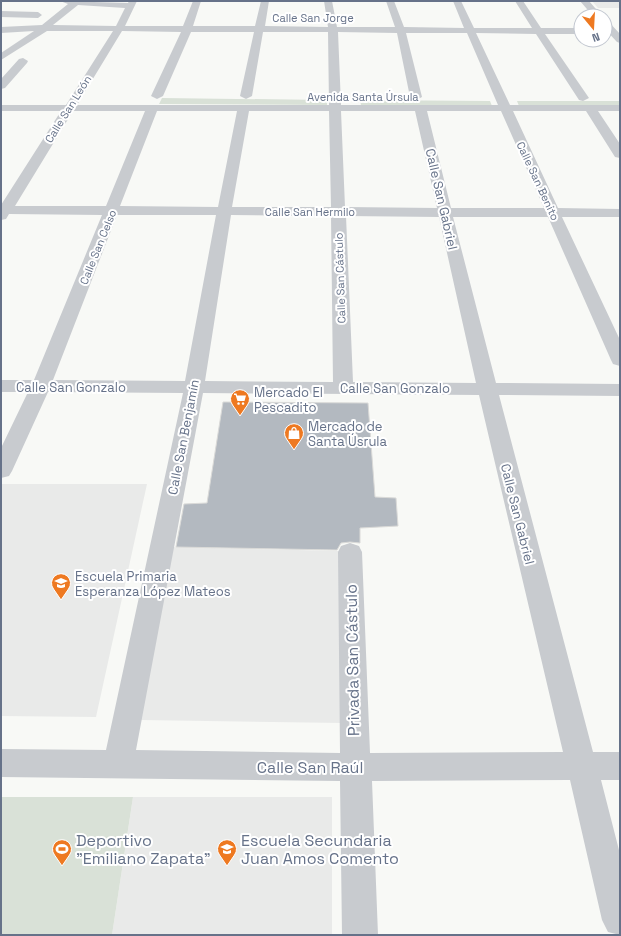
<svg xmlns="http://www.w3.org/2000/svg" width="621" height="936" viewBox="0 0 621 936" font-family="'Space Grotesk',sans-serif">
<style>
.built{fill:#e9eae9}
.green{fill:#d9e1d7}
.building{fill:#b3b9c0;stroke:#dadad8}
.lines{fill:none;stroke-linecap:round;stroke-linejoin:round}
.minor{fill:#c8cbcf;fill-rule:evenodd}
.labels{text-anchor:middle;stroke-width:4;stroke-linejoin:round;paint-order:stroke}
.far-street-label{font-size:11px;fill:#667289;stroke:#fff}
.street-label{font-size:13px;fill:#667289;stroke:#fff}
.poi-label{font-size:13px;fill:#667289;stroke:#fff;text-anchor:start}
.near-street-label{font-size:16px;fill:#667289;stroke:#fff}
.near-poi-label{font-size:16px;fill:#667289;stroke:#fff;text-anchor:start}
</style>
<rect width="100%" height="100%" fill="#f8f9f6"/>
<path class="built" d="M592 1H620V8H598Z
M1 484H147L96 717 1 716Z
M169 547 340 551 343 723 141 720Z
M133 797H332V935H112Z"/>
<path class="green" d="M162 98 327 100V105L159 104Z
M360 100 490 101 492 106 361 105Z
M517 101H620V106H519Z
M1 797H133L112 935H1Z"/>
<path class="building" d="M223 402 368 403 375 497 396 498 398 526 360 528V543L350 542 341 543 337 550 176 547 184 504 207 503Z"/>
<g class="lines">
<path class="minor" d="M60 1 128 3 129 1H137L125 26H183L193 1H201L193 26H255L261 1H269L265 26 328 27 324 1H332L337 27H395L386 1H394L404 27 464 28 453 1H461L474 28H532L515 1H523L541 28H581V34H545L589 98 583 101 579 100 536 34 476 33 510 105H620V111H598L620 144V158L615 157 586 111H513L558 208 620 209V217H562L620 340V366L613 364 611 360 548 217H453L496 383 620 384V396L499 395 593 752H620V780H601L620 854V935L608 932 602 920 570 780 372 781 378 935H342L340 781 1 777V749L106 750 183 393 48 392 12 471 9 476 1 478V448L28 392H1V380H34L102 215 9 214 6 219 1 220V205L61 111H1V105H66L113 31H47L1 60V53L34 31 1 33V27L42 25 68 4ZM78 5 125 8 116 26 53 25ZM122 31 181 32 151 96 157 99 163 96 191 32H254L240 96 246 99 252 96 263 32H328L329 105H77ZM338 32 397 33 410 97 416 100 422 97 406 33H467L498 105H341ZM73 111H145L106 206H15ZM157 111H237L218 207 120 206ZM249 111H329L331 207H232ZM341 111H415L437 208 345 207ZM427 111H501L544 208H451ZM117 215H216L185 381 53 380ZM231 215 331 216 333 382 205 381ZM346 216 439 217 476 383 353 382ZM203 393 479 395 563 752 370 753 362 552 359 546 350 543 341 546 338 552 340 753 136 750Z
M580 1H589L602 16H593Z
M1 11 38 12 42 15 38 18 1 17Z
M605 20 608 21 620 34V43L617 42 605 29Z
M23 58 28 61 27 63 5 88 1 89V79L19 59Z"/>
</g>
<defs>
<g id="supermarket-pin" transform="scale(1)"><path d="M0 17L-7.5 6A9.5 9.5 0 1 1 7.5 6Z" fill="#ee7921" stroke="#fff"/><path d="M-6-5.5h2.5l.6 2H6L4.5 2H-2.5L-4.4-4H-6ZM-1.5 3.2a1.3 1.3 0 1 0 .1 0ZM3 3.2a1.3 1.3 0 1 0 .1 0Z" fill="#fff"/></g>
<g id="shop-pin" transform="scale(1)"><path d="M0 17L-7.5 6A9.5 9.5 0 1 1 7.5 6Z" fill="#ee7921" stroke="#fff"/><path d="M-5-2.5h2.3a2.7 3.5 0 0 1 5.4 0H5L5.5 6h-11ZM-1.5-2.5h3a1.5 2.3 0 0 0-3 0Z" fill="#fff"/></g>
<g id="school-pin" transform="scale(1)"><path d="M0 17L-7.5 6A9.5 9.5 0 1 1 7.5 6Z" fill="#ee7921" stroke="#fff"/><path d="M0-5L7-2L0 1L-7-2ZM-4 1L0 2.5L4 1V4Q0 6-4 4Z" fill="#fff"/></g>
<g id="stadium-pin" transform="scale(1)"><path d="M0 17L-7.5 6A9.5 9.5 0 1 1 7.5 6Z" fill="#ee7921" stroke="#fff"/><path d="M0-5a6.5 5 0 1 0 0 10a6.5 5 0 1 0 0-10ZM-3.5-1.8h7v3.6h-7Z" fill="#fff"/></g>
</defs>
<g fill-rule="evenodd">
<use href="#supermarket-pin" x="240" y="399"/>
<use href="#shop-pin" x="294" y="433"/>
<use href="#school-pin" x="61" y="583"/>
<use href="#stadium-pin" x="62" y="849"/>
<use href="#school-pin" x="227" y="849"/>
</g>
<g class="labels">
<g class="far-street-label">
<text x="313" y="22">Calle San Jorge</text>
<text x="363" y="101">Avenida Santa Úrsula</text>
<text transform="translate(68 109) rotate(-58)" y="4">Calle San León</text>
<text transform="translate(538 181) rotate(65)" y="4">Calle San Benito</text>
<text x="310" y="216">Calle San Hermilo</text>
<text transform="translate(98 247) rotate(-68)" y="4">Calle San Celso</text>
<text transform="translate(340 278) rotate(-92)" y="4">Calle San Cástulo</text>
</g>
<g class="street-label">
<text transform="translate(442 199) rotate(77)" y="5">Calle San Gabriel</text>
<text x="71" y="392">Calle San Gonzalo</text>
<text x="395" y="393">Calle San Gonzalo</text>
<text transform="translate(183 437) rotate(-79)" y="5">Calle San Benjamín</text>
<text transform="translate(518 514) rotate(76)" y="5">Calle San Gabriel</text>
</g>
<g class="poi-label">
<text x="254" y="397">Mercado El<tspan x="254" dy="15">Pescadito</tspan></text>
<text x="308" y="431">Mercado de<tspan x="308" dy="15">Santa Úsrula</tspan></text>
<text x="75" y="581">Escuela Primaria<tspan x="75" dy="15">Esperanza López Mateos</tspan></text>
</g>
<g class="near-street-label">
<text transform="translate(352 660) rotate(-91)" y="6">Privada San Cástulo</text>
<text x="310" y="773">Calle San Raúl</text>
</g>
<g class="near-poi-label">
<text x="76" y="846">Deportivo<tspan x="76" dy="18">"Emiliano Zapata"</tspan></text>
<text x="241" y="846">Escuela Secundaria<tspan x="241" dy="18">Juan Amos Comento</tspan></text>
</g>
</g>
<rect width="621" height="936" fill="none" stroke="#667289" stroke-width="4"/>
<g transform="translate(593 28) rotate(162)"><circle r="19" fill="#ffffff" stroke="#c2c7d0"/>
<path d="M0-3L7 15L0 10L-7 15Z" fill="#ee7921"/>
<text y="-6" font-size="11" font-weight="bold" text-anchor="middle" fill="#667289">N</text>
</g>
</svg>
